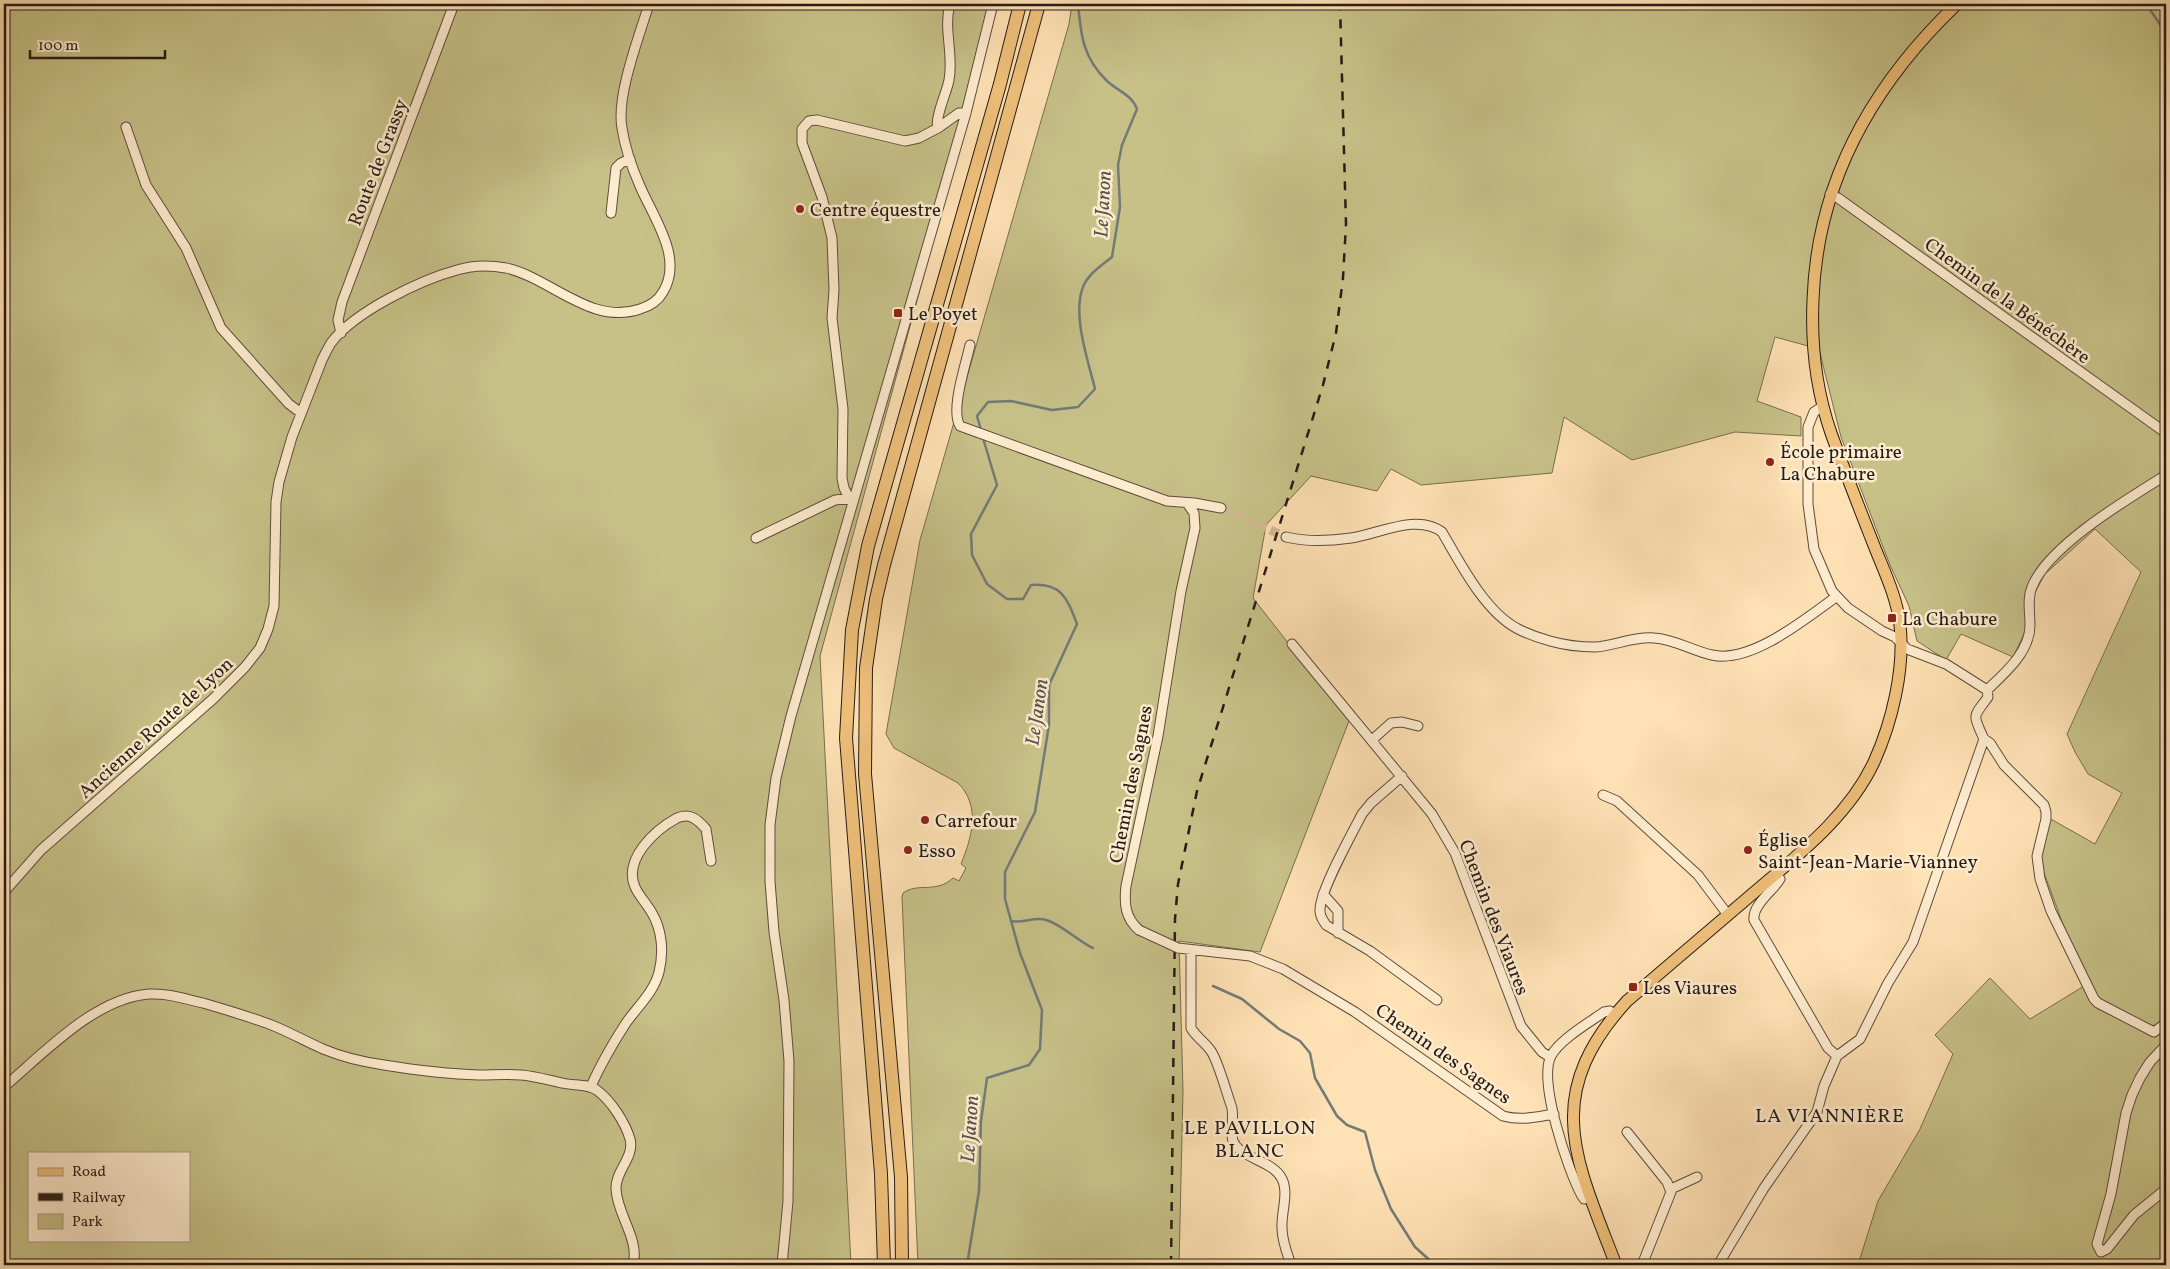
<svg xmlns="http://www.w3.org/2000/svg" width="2170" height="1269" viewBox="0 0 2170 1269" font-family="Vollkorn,serif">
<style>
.green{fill:#c7c188;stroke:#776e4f;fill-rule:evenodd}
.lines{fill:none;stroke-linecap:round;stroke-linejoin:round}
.stream{stroke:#737a78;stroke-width:2.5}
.minor-tunnel{stroke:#d3b994;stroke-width:9;stroke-dasharray:9 4.5;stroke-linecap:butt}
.minor-casing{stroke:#5d4c3e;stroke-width:11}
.major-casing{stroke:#271b16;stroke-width:13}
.highway-casing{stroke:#271b16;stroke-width:14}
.minor{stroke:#feecce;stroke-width:9}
.major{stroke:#efc07a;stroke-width:11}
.highway{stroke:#efc07a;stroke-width:12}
.rail{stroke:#271b16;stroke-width:2.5;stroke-dasharray:9 9;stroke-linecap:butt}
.minor-bridge-casing{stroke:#5d4c3e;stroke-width:11;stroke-linecap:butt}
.minor-bridge{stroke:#feecce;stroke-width:9}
.poi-dot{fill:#8f2418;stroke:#feecce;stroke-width:2}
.labels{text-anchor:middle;stroke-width:5;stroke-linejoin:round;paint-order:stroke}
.street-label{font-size:19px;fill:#271b16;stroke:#feecce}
.poi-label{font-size:19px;fill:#271b16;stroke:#feecce;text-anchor:start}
.water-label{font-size:20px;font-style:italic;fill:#53534f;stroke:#feecce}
.neighbourhood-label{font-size:20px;letter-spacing:1px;fill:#271b16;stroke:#feecce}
</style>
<rect width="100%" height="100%" fill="#fee1b4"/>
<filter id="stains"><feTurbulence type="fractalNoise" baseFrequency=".004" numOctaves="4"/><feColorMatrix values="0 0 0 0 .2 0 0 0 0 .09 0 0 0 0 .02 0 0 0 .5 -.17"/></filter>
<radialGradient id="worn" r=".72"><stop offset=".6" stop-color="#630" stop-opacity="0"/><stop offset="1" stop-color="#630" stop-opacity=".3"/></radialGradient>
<path class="green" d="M4 4H998L820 656 851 1265H4ZM29 1153H189V1240H29Z
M1072 4H2166V1265H1858L1878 1201 1920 1129 1953 1054 1935 1035 1990 978 2030 1019 2089 983 2071 946 2040 862 2049 818 2095 844 2122 793 2088 774 2075 752 2067 734 2141 572 2095 529 2045 574 2033 596 2025 632 2013 657 1961 634 1946 660 1917 641 1909 606 1890 565 1841 437 1819 349 1775 337 1757 401 1801 417V436L1735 432 1632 460 1564 417 1552 473 1421 485 1391 469 1377 491 1311 476 1266 525 1253 598 1349 721 1260 952 1179 941 1183 1091 1179 1265H918L902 897 903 893C918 882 936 894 953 878L959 881 966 868 961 864C972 837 981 806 958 783L894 748 886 734 920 540 1069 24Z"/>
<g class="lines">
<path class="stream" d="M2146 4 2166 33
M981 430 977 416 988 402 1011 401 1052 410 1078 407 1095 389C1088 360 1072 315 1083 287 1088 274 1102 265 1112 257L1120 207 1118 165 1122 145 1137 109C1132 95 1118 91 1107 81 1083 58 1081 36 1078 4
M1011 921C1023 924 1034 916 1046 920 1061 924 1078 941 1093 948
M1213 986 1242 999 1279 1029 1300 1041 1310 1053 1315 1078 1337 1116 1347 1125 1365 1132 1375 1170 1391 1209 1415 1247 1435 1265
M967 1265 979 1191 981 1121 987 1078 1029 1065 1040 1049 1042 1010 1020 953 1005 899V872L1035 812 1049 725V685L1077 624C1067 598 1062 583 1031 585L1023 599H1007L987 584 972 555 971 534 997 485 983 438"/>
<path class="minor-tunnel" d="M1221 508 1286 537"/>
<g class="minor-casing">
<path id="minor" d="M126 127 146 185 186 248 221 328 289 404 301 413
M938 128 959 113H966
M1830 194 1838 198 2166 433
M611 213 616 168 621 163 630 159
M341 333 338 320 342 302 454 4
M970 345C966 364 950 410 960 426L1167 501 1194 503 1221 508
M849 498 844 488 842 478 843 409 832 318 834 290 832 238 822 197 802 143V129L809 121 817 120 905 141 919 138 938 128C934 119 947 92 949 80 954 54 943 29 950 4
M1286 537C1307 542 1330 541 1351 538 1379 534 1417 513 1442 532 1460 563 1485 612 1518 629 1528 634 1539 638 1550 641 1564 645 1579 647 1595 647 1614 646 1634 636 1654 638 1674 639 1693 651 1712 655 1751 664 1805 619 1836 597
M756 538 835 500 852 498
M1292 644 1432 814 1455 853 1521 1026 1542 1052 1550 1057
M1987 690C2005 673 2030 652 2030 625 2030 612 2027 598 2032 587 2048 546 2129 498 2166 475
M1984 739 1990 743 2004 765 2044 805 2046 812V819L2037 856 2040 879 2051 911 2094 999 2098 1003 2154 1032 2166 1023
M1372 740 1391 723 1402 722 1418 726
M1402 776 1371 803 1362 814C1352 834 1319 892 1320 911 1320 917 1323 920 1326 925L1370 951 1437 1000
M1603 795 1617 801 1698 875 1728 915
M1776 873 1780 879C1773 891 1752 905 1754 920L1828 1048 1837 1056
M4 892 41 850 213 699 245 667 260 648 268 629 274 606 276 502 279 482 292 437 322 360C325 354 328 348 331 343 354 312 420 280 457 270 473 265 490 265 506 268 551 278 591 326 640 309 650 306 658 301 663 292 684 258 653 217 640 186 632 168 625 148 622 128 616 96 639 37 649 4
M1323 894 1338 911V933
M1139 930C1125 918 1124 903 1126 886L1158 736 1181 591 1195 528 1194 513 1187 503
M1178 948 1250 956 1283 969 1355 1012 1503 1116C1521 1121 1536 1117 1554 1114
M1191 950V1028C1196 1037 1205 1042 1211 1051 1218 1061 1226 1091 1231 1105 1236 1117 1227 1136 1236 1146 1246 1159 1274 1162 1282 1179 1289 1193 1281 1213 1282 1228 1282 1241 1287 1253 1291 1265
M2166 1045 2150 1062 2140 1078 2132 1095 2126 1113 2111 1194 2097 1244 2101 1252 2107 1249 2134 1215 2166 1189
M591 1086C601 1064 613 1043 626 1023 638 1006 654 992 659 972 664 952 662 930 652 913 647 904 639 896 635 887 623 859 655 830 677 818 690 812 698 820 706 829L711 861
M4 1087C44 1053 95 998 149 994 168 993 185 999 203 1003 227 1010 251 1017 274 1026 291 1033 307 1042 323 1049 342 1057 363 1062 384 1065 415 1070 447 1074 479 1075 493 1075 507 1074 521 1075 535 1076 548 1080 562 1083 573 1086 588 1083 598 1091 611 1101 625 1122 630 1139 635 1157 615 1171 616 1189 617 1215 640 1239 633 1265
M1627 1132 1667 1182 1671 1192 1642 1265
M1671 1189 1697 1177
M1590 1197 1584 1199 1582 1196C1568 1171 1538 1081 1551 1056 1559 1040 1590 1022 1604 1012L1610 1011 1615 1014
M782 1265 788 1201 789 1061 784 1000 774 932 770 881V825L776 778 791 716 966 113 993 4
M1718 1265 1764 1188 1817 1112 1824 1086 1837 1056 1860 1039 1888 983 1913 942 1984 739C1972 713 1973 718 1988 697L1987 690 1946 664 1907 649 1895 637 1882 631 1848 608 1832 591 1814 549 1808 504V427L1814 412 1823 406"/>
</g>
<g class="major-casing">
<path id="major" d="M1616 1265C1576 1160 1540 1096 1627 1001 1666 968 1704 935 1743 902 1790 861 1847 820 1874 762 1892 722 1905 669 1900 625 1897 598 1885 573 1875 548 1860 510 1845 472 1831 433 1816 390 1811 346 1813 300 1817 181 1872 85 1957 4"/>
</g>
<g class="highway-casing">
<path id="highway" d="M884 1265 881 1174 846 738 852 630 868 546 1000 84 1020 4
M902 1265 901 1177 865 774 866 668 876 599 884 565 1039 4"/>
</g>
<use href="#minor" class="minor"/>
<use href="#major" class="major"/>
<use href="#highway" class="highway"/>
<path class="rail" d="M1171 1265 1175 919 1178 884 1197 791 1323 385 1336 333 1343 278 1346 224 1340 4"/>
<g class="minor-bridge-casing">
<path id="minor-bridge" d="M1139 930 1178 948"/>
</g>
<use href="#minor-bridge" class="minor-bridge"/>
</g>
<g class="poi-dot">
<circle cx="800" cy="209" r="5"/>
<rect x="893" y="308" width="10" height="10" rx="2.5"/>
<circle cx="1770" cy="462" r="5"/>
<rect x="1887" y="613" width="10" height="10" rx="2.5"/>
<circle cx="925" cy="820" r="5"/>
<circle cx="908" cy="850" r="5"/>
<circle cx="1748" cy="850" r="5"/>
<rect x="1628" y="982" width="10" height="10" rx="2.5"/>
</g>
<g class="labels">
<g class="street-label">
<text transform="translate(377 162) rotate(-69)" y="7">Route de Grassy</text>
<text transform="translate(2008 300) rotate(36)" y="7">Chemin de la Bénéchère</text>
<text transform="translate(155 727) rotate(-42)" y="7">Ancienne Route de Lyon</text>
<text transform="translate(1130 784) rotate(-79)" y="7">Chemin des Sagnes</text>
<text transform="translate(1495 917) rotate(69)" y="7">Chemin des Viaures</text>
<text transform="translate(1444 1053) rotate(35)" y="7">Chemin des Sagnes</text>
</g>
<g class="poi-label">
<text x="810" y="216">Centre équestre</text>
<text x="908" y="320">Le Poyet</text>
<text x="1780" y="458">École primaire<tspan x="1780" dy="22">La Chabure</tspan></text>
<text x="1902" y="625">La Chabure</text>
<text x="935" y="827">Carrefour</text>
<text x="1758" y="846">Église<tspan x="1758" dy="22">Saint-Jean-Marie-Vianney</tspan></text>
<text x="918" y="857">Esso</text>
<text x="1643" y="994">Les Viaures</text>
</g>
<g class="water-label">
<text transform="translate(1102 204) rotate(-87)" y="7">Le Janon</text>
<text transform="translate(1036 712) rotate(-82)" y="7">Le Janon</text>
<text transform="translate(969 1129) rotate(-86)" y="7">Le Janon</text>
</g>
<g class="neighbourhood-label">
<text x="1830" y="1122">LA VIANNIÈRE</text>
<text x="1250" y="1134">LE PAVILLON<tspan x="1250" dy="23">BLANC</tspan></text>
</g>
</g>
<rect width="2170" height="1269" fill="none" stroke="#fee1b4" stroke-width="20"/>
<rect x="5" y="5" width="2160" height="1259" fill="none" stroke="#271b16" stroke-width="2.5"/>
<rect x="10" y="10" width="2150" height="1249" fill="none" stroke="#271b16"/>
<rect x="28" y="1152" width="162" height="90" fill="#feecce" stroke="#a89884"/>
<rect x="38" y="1168" width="25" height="8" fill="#efc07a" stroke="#a89884"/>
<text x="72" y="1176" font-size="15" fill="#271b16">Road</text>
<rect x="38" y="1193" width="25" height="8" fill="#271b16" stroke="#a89884"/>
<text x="72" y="1202" font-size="15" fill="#271b16">Railway</text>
<rect x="38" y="1214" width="25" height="15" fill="#c7c188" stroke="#a89884"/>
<text x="72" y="1226" font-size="15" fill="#271b16">Park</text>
<path d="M30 50v8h135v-8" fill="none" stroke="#271b16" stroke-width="2.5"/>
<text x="38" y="50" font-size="15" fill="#271b16" stroke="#feecce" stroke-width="4" paint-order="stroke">100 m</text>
<rect width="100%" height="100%" filter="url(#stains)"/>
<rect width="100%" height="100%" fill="url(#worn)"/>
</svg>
